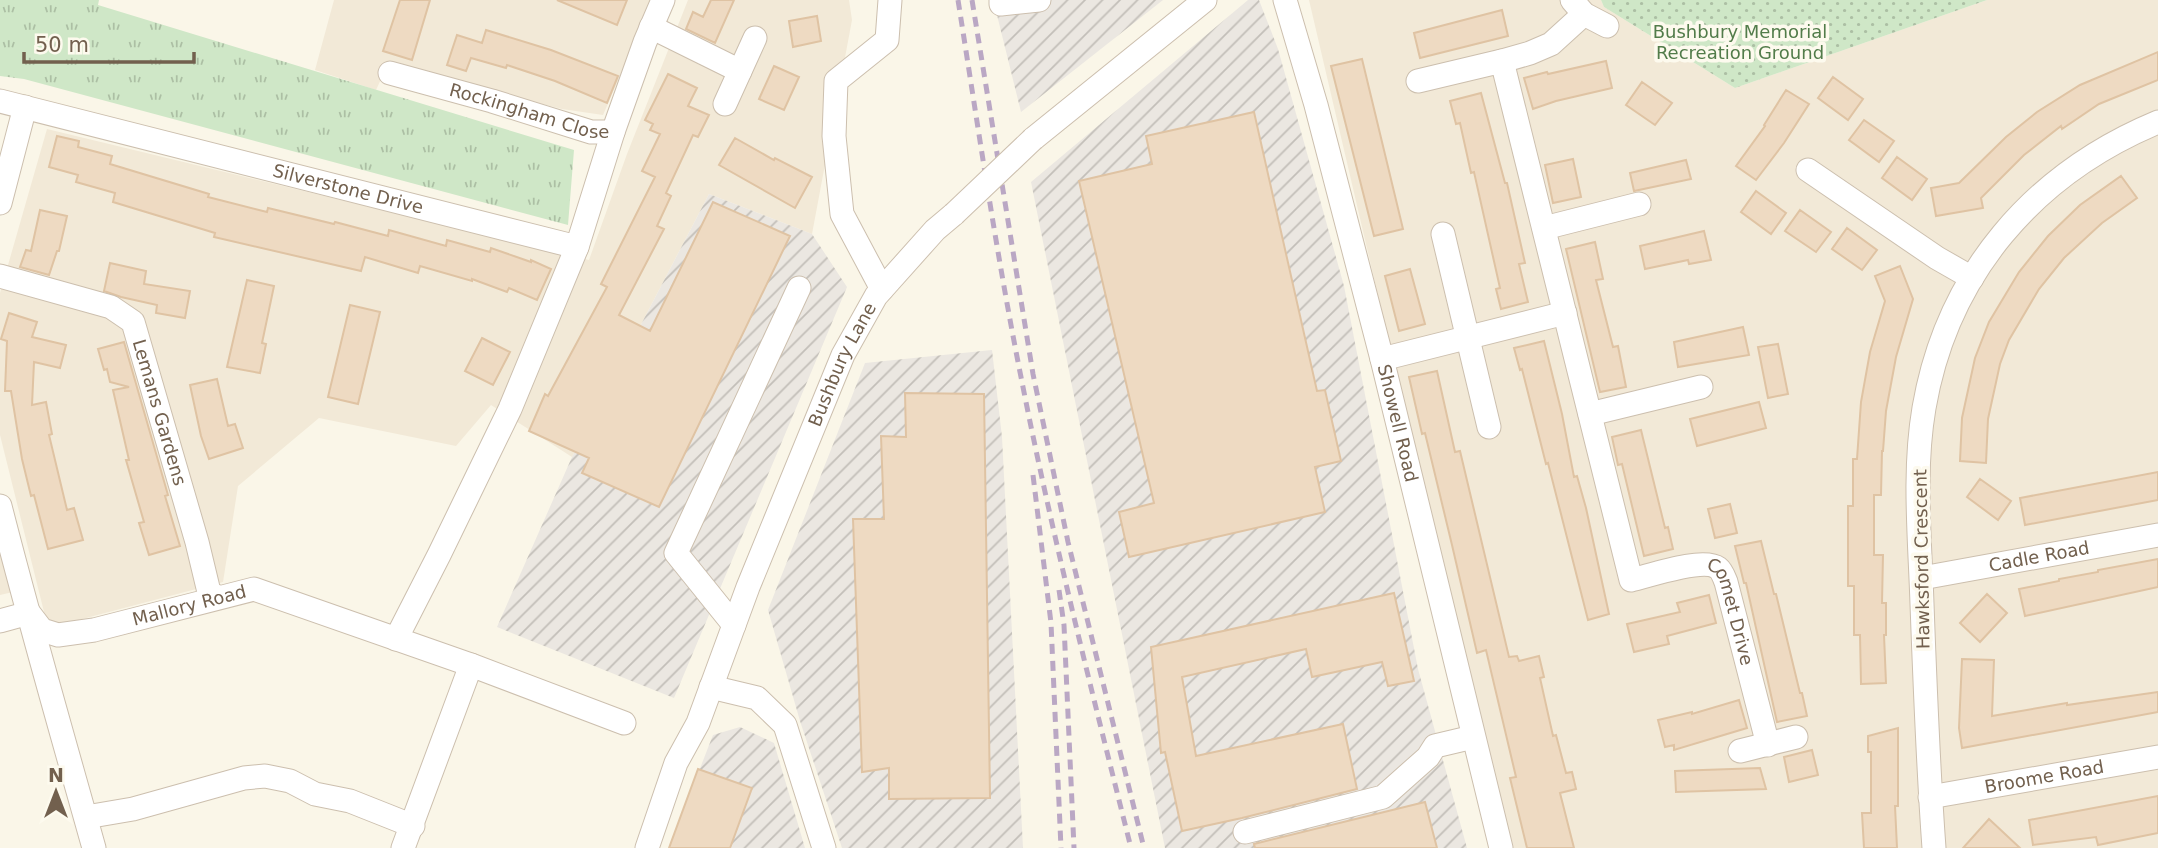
<svg xmlns="http://www.w3.org/2000/svg" width="2158" height="848" viewBox="0 0 2158 848" font-family="'DejaVu Sans',sans-serif">
<style>
.residential{fill:#f2e9d7}
.industrial{fill:url(#industrial-furrows)}
.grass{fill:url(#grass-tufts)}
.park{fill:url(#park-dots)}
.building{fill:#eedac2;stroke:#dfc3a3;stroke-width:2}
.lines{fill:none;stroke-linecap:round;stroke-linejoin:round}
.minor-casing{stroke:#ccbfae;stroke-width:25}
.minor{stroke:#fff;stroke-width:23}
.rail{stroke:#baa7c4;stroke-width:5;stroke-dasharray:10 7;stroke-linecap:butt}
.minor-bridge-casing{stroke:#ccbfae;stroke-width:25;stroke-linecap:butt}
.minor-bridge{stroke:#fff;stroke-width:23}
.labels{text-anchor:middle;stroke-width:7;stroke-linejoin:round;paint-order:stroke}
.park-label{font-size:18px;fill:#527c4a;stroke:#fdfaee}
.street-label{font-size:18px;fill:#72604e;stroke:#fdfaee}
</style>
<defs>
<pattern id="industrial-furrows" width="10" height="10" patternUnits="userSpaceOnUse" patternTransform="scale(1.75)"><rect width="10" height="10" fill="#ebe7e1"/><path d="M-1 1l2-2M0 10L10 0M9 11l2-2" fill="none" stroke="#c3bfb9"/></pattern>
<pattern id="grass-tufts" width="24" height="20" patternUnits="userSpaceOnUse" patternTransform="scale(1.75)"><rect width="24" height="20" fill="#cfe7c7"/><path d="M3 7l-1-3M5 7V3M7 7l1-3M15 17l-1-3M17 17v-4M19 17l1-3" fill="none" stroke="#acbfa4"/></pattern>
<pattern id="park-dots" width="8" height="8" patternUnits="userSpaceOnUse" patternTransform="scale(1.75)"><rect width="8" height="8" fill="#cfe7c7"/><path d="M2 2h.1M6 6h.1" fill="none" stroke="#acbfa4" stroke-width="1.8" stroke-linecap="round"/></pattern>
</defs>
<rect width="100%" height="100%" fill="#faf6e8"/>
<path class="residential" d="M334 0H653L603 115 562 109 388 64 376 90 315 70Z
M688 0H849L852 20 812 234 709 194 572 457 491 405 456 446 319 418 238 486 223 582 48 628 0 435V293L47 129 589 260 627 154Z
M1309 0H1601L1604 7 1735 88 1987 0H2158V848H1512L1462 655Z
M0 549 13 592 0 595Z"/>
<path class="industrial" d="M995 0H1163L1021 112 997 15Z
M1248 0H1259L1278 49 1344 286 1418 669 1467 848H1165L1031 182Z
M709 194 812 234 847 287 674 698 497 627 572 457Z
M992 350 1002 437 1023 848H842L800 721 768 610 865 363Z
M740 727 774 743 805 848H669L713 735Z"/>
<path class="grass" d="M0 0H99L98 5 574 150 568 225 24 79 0 76Z"/>
<path class="park" d="M1601 0H1987L1735 88 1604 7Z"/>
<path class="building" d="M400 0H430L412 60 383 51Z
M557 0H627L617 25Z
M711 0H734L715 43 686 29 693 12 703 17Z
M1502 10 1508 36 1420 58 1414 33Z
M817 16 821 41 793 47 789 21Z
M486 30 551 50 618 76 607 103 555 81 507 65 506 68 471 58 466 71 447 65 457 35 482 43Z
M2158 52V80L2099 104 2062 129 2061 126 2024 155 1981 198 1983 208 1936 216 1931 188 1959 183 2006 137 2037 112 2080 85Z
M1362 59 1403 229 1374 236 1331 66Z
M1606 61 1612 88 1556 101 1533 109 1524 78 1547 72 1548 74Z
M774 66 799 77 784 110 759 99Z
M668 74 697 88 688 106 709 115 698 137 693 135 666 193 671 196 657 226 664 229 619 315 650 331 713 202 790 236 659 507 582 473 589 458 529 431 545 394 548 396 607 287 601 284 655 177 642 171 660 134 650 130 653 124 645 120Z
M1833 77 1863 99 1848 120 1818 98Z
M1642 82 1672 103 1655 125 1626 105Z
M1786 90 1809 104 1784 143 1756 180 1736 166 1765 126 1764 125Z
M1481 93 1505 183H1507L1525 263 1519 264 1528 302 1501 309 1496 289 1500 288 1474 172 1471 173 1460 123 1456 124 1450 101Z
M1254 112 1317 391 1325 390 1341 461 1315 467 1325 512 1129 557 1119 512 1154 503 1079 181 1152 164 1146 136Z
M1864 120 1894 141 1879 162 1849 140Z
M57 136 79 141 78 147 112 156 110 164 209 194 208 197 267 212 268 208 334 224 335 222 388 236 389 230 446 246 447 240 490 252 491 248 531 262V260L551 269 537 300 509 288 507 292 472 279V281L420 266 418 273 365 257 361 271 214 237 215 233 113 202 115 193 76 182 78 175 49 167Z
M735 138 774 160 775 158 812 177 795 208 719 165Z
M1897 157 1927 179 1912 200 1882 178Z
M1573 159 1581 197 1553 203 1545 165Z
M1686 160 1691 179 1634 191 1630 173Z
M2121 176 2137 198 2102 223 2064 258 2039 289 2009 340 2000 364 1988 419 1986 463 1960 461 1962 418 1975 358 1989 322 2019 272 2048 236 2080 205Z
M1756 191 1786 213 1771 234 1741 212Z
M40 210 67 216 59 251H57L49 275 20 267 26 250 31 251Z
M1800 210 1831 232 1816 252 1785 231Z
M1847 228 1877 250 1862 270 1832 249Z
M1704 231 1711 260 1689 264 1688 260 1645 269 1640 246Z
M1595 242 1603 279 1596 280 1613 347 1618 346 1626 387 1600 392 1566 249Z
M110 263 146 271 144 284 190 291 185 318 156 313 157 305 121 297 104 291Z
M1900 266 1913 299 1896 357 1886 411 1883 451H1882L1881 495H1874V555H1883L1882 603H1886V635H1884L1886 683 1861 684 1860 635H1854V586H1848V506H1853V459H1857L1861 402 1870 352 1885 301 1875 276Z
M1410 269 1425 324 1399 331 1385 276Z
M247 280 274 286 262 343 266 344 260 373 227 367Z
M350 305 380 312 358 404 328 397Z
M9 313 37 322 32 337 66 345 60 368 34 362 32 405 46 402 52 434 49 435 67 510 74 508 83 540 48 549 34 495 31 496 22 459 11 391H5L7 341 1 339Z
M1743 327 1749 355 1678 367 1674 342Z
M482 338 510 352 493 385 465 371Z
M1544 341 1562 414 1574 477 1577 476 1586 508 1609 614 1588 620 1548 463 1546 464 1522 369 1520 370 1514 348Z
M124 342 168 495 165 496 180 546 149 555 139 523 144 522 126 460H129L113 390 129 387 110 382 107 369 104 370 98 349Z
M1778 344 1788 394 1768 398 1758 347Z
M1437 371 1455 452 1460 451 1509 657 1517 656 1519 661 1539 656 1544 677 1540 678 1553 736 1556 735 1566 773 1572 772 1576 789 1560 793 1574 848H1527L1510 778 1516 777 1486 650 1477 653 1452 545 1425 433 1422 434 1409 377Z
M217 379 228 426 235 424 243 448 209 459 201 436 190 385Z
M905 393 984 394 990 798 889 799V768L862 772 853 519H884L881 436 906 437Z
M1759 402 1766 428 1697 446 1690 419Z
M1641 430 1665 528 1668 527 1673 549 1644 556 1622 464 1618 465 1612 437Z
M2158 472V500L2025 525 2020 498Z
M1980 479 2011 501 1998 520 1967 497Z
M1730 504 1737 533 1715 538 1708 509Z
M1761 541 1774 594H1776L1800 693H1802L1807 716 1777 722 1746 583H1744L1735 546Z
M2158 559V587L2025 616 2019 589 2059 581V579L2098 572V570Z
M1394 593 1414 681 1388 686 1382 662 1312 677 1306 649 1182 677 1196 756 1343 724 1357 789 1242 818 1182 831 1165 752 1161 753 1151 647Z
M1987 594 2007 613 1980 642 1960 623Z
M1709 595 1716 623 1667 636 1669 644 1634 652 1627 624 1680 612 1677 603Z
M1962 659 1994 660 1992 716 2067 703V705L2158 692V712L1962 748 1959 728Z
M1739 700 1747 728 1674 750V745L1665 747 1658 720 1692 712V714Z
M1898 728V806H1895L1897 848H1864L1862 813H1871V752H1868V736Z
M1812 750 1818 775 1789 782 1784 757Z
M1760 768 1766 789 1676 792 1675 771Z
M698 769 752 788 730 848H669Z
M2158 796V833L2098 845 2096 837 2033 845 2029 820Z
M1425 802 1437 848H1255L1254 844Z
M1989 819 2020 848H1963Z"/>
<g class="lines">
<g class="minor-casing">
<g id="minor">
<path d="M1001 0V4L1039 0"/>
<path id="s1" d="M1285 0 1316 105 1382 359 1501 848"/>
<path d="M1572 0 1584 14 1607 26"/>
<path d="M651 27 740 71"/>
<path d="M1502 61 1530 53 1551 44 1584 14"/>
<path id="s2" d="M390 73 492 101 591 132H613L645 42 663 0"/>
<path id="s3" d="M1418 81 1502 61 1631 580C1649 576 1703 557 1718 568 1722 571 1724 577 1726 582L1768 745"/>
<path id="s4" d="M0 101 577 247 613 132"/>
<path d="M725 104 755 38"/>
<path d="M1033 139 1205 0"/>
<path d="M1808 170 1937 258 1972 278"/>
<path d="M0 203 25 107"/>
<path d="M1544 228 1639 204"/>
<path d="M1443 234 1489 427"/>
<path id="s5" d="M0 276 111 307 133 322 197 542 209 592 217 597"/>
<path d="M882 289 842 214 834 136 836 81 887 40 890 0"/>
<path d="M1382 359 1565 313"/>
<path d="M1590 414 1701 387"/>
<path d="M0 506C29 620 62 734 94 848"/>
<path id="s6" d="M1922 578 2158 535"/>
<path id="s7" d="M0 621 29 613 42 630 58 635 94 630 254 589 471 665 403 848"/>
<path d="M734 625 676 553 799 288"/>
<path d="M396 639 439 555 510 409 577 247"/>
<path d="M471 665 624 723"/>
<path d="M711 687 757 698 785 725 824 848"/>
<path d="M1740 751 1796 737"/>
<path id="s8" d="M1930 797 2158 757"/>
<path d="M86 817 133 809 244 778 265 776 290 781 315 794 350 801 413 826"/>
<path d="M1245 832 1383 797 1428 757 1435 746 1473 737"/>
<path id="s9" d="M647 848 676 763 698 723 748 587 843 355 876 296 935 230 954 214"/>
<path d="M1934 848C1928 767 1925 686 1922 604 1920 540 1913 472 1924 408 1947 274 2033 174 2158 122"/>
</g>
</g>
<use href="#minor" class="minor"/>
<path class="rail" d="M958 0C978 126 996 252 1021 377 1052 535 1092 692 1131 848
M972 0 1033 374 1068 542 1144 848
M1033 475 1051 623 1061 848
M1059 590 1064 625 1074 848"/>
<g class="minor-bridge-casing">
<path id="minor-bridge" d="M954 214 1033 139"/>
</g>
<use href="#minor-bridge" class="minor-bridge"/>
</g>
<g class="labels">
<g class="park-label">
<text x="1740" y="38">Bushbury Memorial<tspan x="1740" dy="21">Recreation Ground</tspan></text>
</g>
<g class="street-label">
<text dy="6" stroke="none"><textPath href="#s2" startOffset="145">Rockingham Close</textPath></text>
<text dy="6" stroke="none"><textPath href="#s4" startOffset="359">Silverstone Drive</textPath></text>
<text dy="6" stroke="none"><textPath href="#s9" startOffset="522">Bushbury Lane</textPath></text>
<text dy="6" stroke="none"><textPath href="#s5" startOffset="236">Lemans Gardens</textPath></text>
<text dy="6" stroke="none"><textPath href="#s1" startOffset="438">Showell Road</textPath></text>
<text dy="6" stroke="none"><textPath href="#s6" startOffset="119">Cadle Road</textPath></text>
<text transform="translate(1922 559) rotate(-91)" y="6">Hawksford Crescent</text>
<text dy="6" stroke="none"><textPath href="#s7" startOffset="203">Mallory Road</textPath></text>
<text dy="6" stroke="none"><textPath href="#s3" startOffset="756">Comet Drive</textPath></text>
<text dy="6" stroke="none"><textPath href="#s8" startOffset="116">Broome Road</textPath></text>
</g>
</g>
<g transform="translate(56 792)" stroke="#fdfaee" stroke-width="5" paint-order="stroke">
<path d="M0-5L12 26L0 18L-12 26Z" fill="#72604e"/>
<text y="-10" font-size="19" font-weight="bold" text-anchor="middle" fill="#72604e">N</text>
</g>
<path d="M24 52v10h170v-10" fill="none" stroke="#72604e" stroke-width="3.5"/>
<text x="35" y="52" font-size="21" fill="#72604e" stroke="#fdfaee" stroke-width="5" paint-order="stroke">50 m</text>
</svg>
